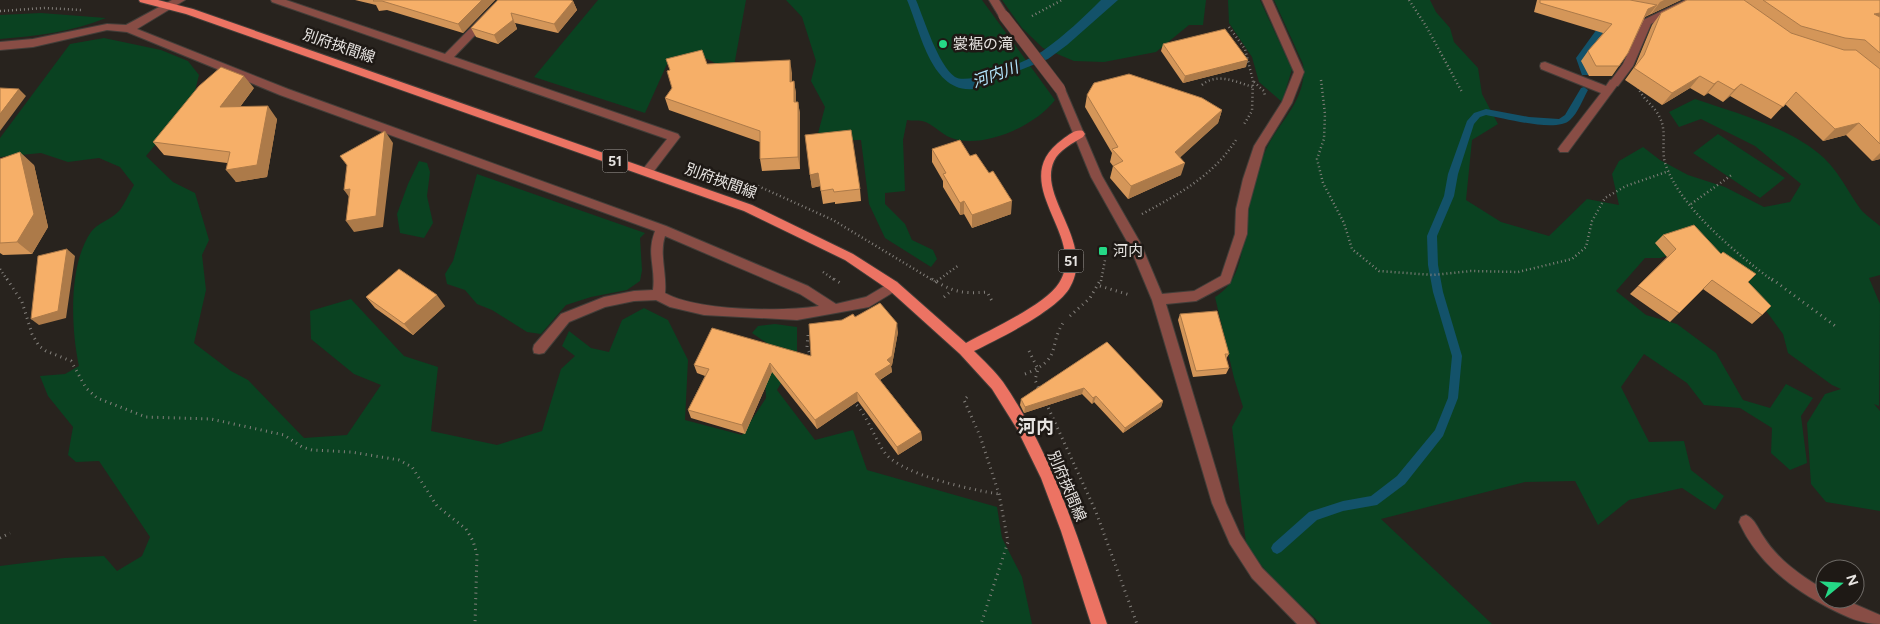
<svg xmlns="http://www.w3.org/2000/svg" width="1880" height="624" viewBox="0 0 1880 624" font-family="Figtree,'Noto Sans JP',sans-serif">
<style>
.green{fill:#0a4221}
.water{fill:#13526a}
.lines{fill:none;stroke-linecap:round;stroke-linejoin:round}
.stream{fill:#13526a;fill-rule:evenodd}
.service-casing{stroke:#433e39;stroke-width:2}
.minor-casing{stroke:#433e39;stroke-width:2}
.primary-casing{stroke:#433e39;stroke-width:2}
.path-far1{stroke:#84807c;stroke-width:2.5;stroke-dasharray:1 3;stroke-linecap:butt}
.path{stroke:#84807c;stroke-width:3;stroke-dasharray:1 4.5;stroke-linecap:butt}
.service{fill:#884d45;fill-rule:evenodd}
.minor{fill:#884d45;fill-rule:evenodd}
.primary{fill:#ec7363;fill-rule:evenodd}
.minor-bridge-casing{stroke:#433e39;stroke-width:12;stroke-linecap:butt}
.minor-bridge{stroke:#884d45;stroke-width:11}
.wall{fill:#d49659}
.shaded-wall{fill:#ac7a49}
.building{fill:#f6af68;stroke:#ac7a49}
.poi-dot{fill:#25d886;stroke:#1e1915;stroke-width:2}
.labels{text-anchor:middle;stroke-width:5;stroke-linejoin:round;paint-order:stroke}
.shield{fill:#1e1915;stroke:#aaa6a3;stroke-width:1}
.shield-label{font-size:14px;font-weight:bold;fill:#e6e3e0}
.poi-label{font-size:15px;fill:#e6e3e0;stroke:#1e1915;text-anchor:start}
.street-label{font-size:15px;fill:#e6e3e0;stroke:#1e1915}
.water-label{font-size:16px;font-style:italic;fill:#b2e3fb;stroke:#1e1915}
.quarter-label{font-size:18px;font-weight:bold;fill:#e6e3e0;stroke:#1e1915}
</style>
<rect width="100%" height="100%" fill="#28231e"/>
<path class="green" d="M598 0H746L734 66 717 64 707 59 667 64 645 113 534 77Z
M786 0H982L1055 100C1036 126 980 151 949 137 940 133 932 123 922 121 918 120 912 121 907 120L903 140 905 191 885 193V204L905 224 912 240 933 250 937 259 931 267 885 238 869 204 861 140 816 141 825 107 811 81 816 61 802 17Z
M1002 0H1206L1203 25H1189L1156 52 1104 62 1074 61 1043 48 1022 28Z
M1228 0H1260L1292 69 1282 102 1259 82 1252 57 1229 23Z
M1274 0H1430L1436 12 1450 28 1454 42 1478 68 1482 94 1498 124 1472 140 1466 200 1501 222 1549 236 1587 199 1619 205 1612 174 1619 161 1643 147 1660 160 1688 175 1725 187 1764 207 1790 202 1801 184 1755 146 1701 119 1679 127 1669 112 1695 99C1736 113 1792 128 1824 158 1840 173 1849 194 1862 211 1867 216 1874 221 1880 226V275L1869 278 1880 304 1879 406 1874 404 1880 411V511L1826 502 1811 484 1807 423 1825 394 1841 389 1832 385 1788 353 1783 334 1743 279 1685 251 1660 258H1645L1616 291 1646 315 1677 324 1716 353 1743 400 1770 408 1786 384 1813 398 1801 416 1807 463 1790 470 1771 453 1772 428 1740 408 1704 405 1687 383 1644 354 1621 387 1649 442 1684 441 1691 470 1724 496 1715 510 1682 488 1629 500 1598 525 1575 481 1525 482 1381 519 1492 624H1321L1279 585 1261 565 1246 543 1232 427 1243 407 1234 378 1215 297C1242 281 1242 247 1247 219 1251 199 1255 177 1263 157 1274 124 1308 103 1303 64Z
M41 13 106 18C72 32 36 36 0 39V15Z
M104 38 161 50 188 61 199 75 193 99 146 156 173 182 195 193 209 240 202 255 206 290 194 343 231 371 248 380 304 438 347 435 381 385 354 374 311 339 310 311 351 299 404 356 438 367 431 431 497 445 542 431 561 369 575 356 562 346 569 331 591 348 609 352 622 320 644 308 668 320 688 360 685 420 742 435 766 398 765 372 783 354 752 333 758 326 775 324 797 327V356L777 390 815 440 853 430 867 470 997 507 1002 538 1022 577 1032 624H0V566L64 558 104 556 117 571 142 556 150 537 99 461 76 462 68 455 73 427 48 396 40 376 65 374 79 366C71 329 68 265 91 232 97 223 111 220 119 211 125 204 129 193 134 185L120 167 99 158 68 162 41 153 0 157V138L70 44Z
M1718 134 1785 178 1760 198 1693 153Z
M419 161 427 163 430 172 427 196 433 223 424 238 400 233 397 214 408 184Z
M477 174 645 233 640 238 642 270 640 281 627 290 591 297 566 305 541 334 527 332 492 310 477 304 465 290 447 284 445 274 453 261Z"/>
<path class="water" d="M907 0H916C924 19 938 65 955 77 969 86 1031 60 1044 50 1065 35 1083 18 1101 0H1118L1067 45 1048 59 973 89C931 93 920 30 907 0Z"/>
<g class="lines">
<path class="stream" d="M1608 0H1616L1605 30 1584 58 1589 73 1588 75H1582L1576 58 1597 29Z
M1584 87 1588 90C1583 99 1578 113 1570 120 1557 133 1504 118 1486 115L1480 117 1474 124 1458 174 1454 196 1437 236 1438 265 1443 292 1462 356 1458 398 1443 436 1405 484 1377 505 1343 511 1317 520 1281 552 1277 554 1273 552 1271 548 1273 544 1309 512 1343 501 1371 496 1397 476 1435 430 1448 398 1452 356 1433 292 1428 265 1427 236 1444 196 1448 174 1467 121 1474 113 1486 109 1529 117 1559 119 1565 115 1581 88Z"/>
<g class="service-casing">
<path id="service" d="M1545 62 1606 86 1610 80 1614 79 1619 83 1568 152H1560L1558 149 1560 146 1601 93 1541 69 1540 66 1541 63Z
M1746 515C1755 519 1758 529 1763 536 1778 560 1801 576 1825 590V599H1843L1880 615V624C1861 624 1847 617 1829 608 1791 588 1757 562 1739 522L1741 517Z"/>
</g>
<g class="minor-casing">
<path id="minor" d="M172 0H185L137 29 288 89 666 226 808 286 836 304 866 297 893 281 897 282 899 286 897 290 869 307 797 320 704 315 670 307 656 300 634 301 605 307 569 322 544 353 539 354 534 353 533 349 534 345 561 314 604 297 634 291 653 290C656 267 646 254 655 231L280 95 127 32 107 30 33 47 0 50V42L33 39 107 24 126 25ZM665 236 800 294 819 306C782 312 697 311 665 293 667 274 659 254 665 236Z
M271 0H286L445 54 498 0H509L454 57 678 134 680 137 651 175H643L641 172 643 169 667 139 272 2Z
M989 0H999L1009 16 1008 18H1000Z
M1262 0H1272L1304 72 1292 103 1265 147 1248 209 1247 234 1230 283 1196 301 1166 304 1226 503 1240 534 1262 568 1313 619 1316 624H1297L1252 578 1230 544 1212 503 1152 300 1129 245 1091 177 1055 89 1060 85 1065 89 1102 176 1141 244 1162 294 1194 291 1221 276 1235 234 1236 209 1243 179 1254 146 1282 102 1294 72Z
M1685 0H1698L1651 24 1633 66 1618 86H1610L1609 83 1623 64 1643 20Z"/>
</g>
<g class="primary-casing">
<path id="primary" d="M139 0H158L193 9 752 205 853 254 897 282 966 343C990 330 1045 305 1059 283 1089 236 1003 182 1063 139 1069 135 1075 129 1083 131L1085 134 1083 137C1073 143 1059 150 1054 161 1037 198 1097 243 1069 289 1054 312 1000 338 974 351 984 361 995 371 1003 382 1053 455 1079 541 1107 624H1091L1061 531 1041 478 1017 429 992 389 960 354 889 290 845 260 744 211 186 14 140 2Z"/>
</g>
<path class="path-far1" d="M1409 0 1426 26 1462 92
M0 11 45 8 82 10
M1032 16 1062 0
M1229 27 1245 49 1253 81 1252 111 1243 126
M979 43 991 37
M1321 80 1325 114 1324 139 1317 159 1323 183 1344 223 1352 249 1379 271 1433 275 1471 271 1518 272 1572 259 1586 247 1592 221 1605 198 1626 186 1669 171
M1254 82 1264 91 1265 96
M1202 85C1217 72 1236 82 1253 87
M1638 87C1643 100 1655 106 1660 118 1667 132 1661 148 1665 163 1680 208 1736 253 1773 281
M758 186 833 220 934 281
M1691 204 1733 174
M1142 214C1179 194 1213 176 1236 140
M0 269 8 281
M823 272 836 281
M937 281 959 265
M1101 281 1105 260"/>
<path class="path" d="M7 279 22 302 32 334 39 346 46 351 71 361 86 388 97 398 146 417 211 419 284 435 302 447 312 450 351 452 399 460 412 467 437 506 466 529 473 541 477 554 475 624
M834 279 843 285
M932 279C953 292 962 294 987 292L992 301
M1772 279 1838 328
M935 282 939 279
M1100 286 1130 295
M944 297 951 291
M1070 316 1090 298 1101 279
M808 335 807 347 812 359
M1029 351 1038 369 1035 380 1040 391
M1025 374C1064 359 1047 345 1065 320
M967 397 964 400 980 436 999 494 1008 542 981 624
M853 401C868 416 873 436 885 453 902 475 972 490 999 494
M1046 403 1096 512 1137 624
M0 538 10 533"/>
<use href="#service" class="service"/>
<use href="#minor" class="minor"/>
<use href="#primary" class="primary"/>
<g class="minor-bridge-casing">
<path id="minor-bridge" d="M1004 16 1060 89"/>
</g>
<use href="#minor-bridge" class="minor-bridge"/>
</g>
<path class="wall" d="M355 0H495L463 33 387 10 379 11 376 5Z
M498 0 573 1 577 10 558 33 515 23 517 29 498 44 476 37 471 28Z
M1537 0H1681L1645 17 1628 53 1612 76H1589L1581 61 1588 51 1603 33 1534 12Z
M1687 0H1880V159L1872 161 1846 135 1823 141 1785 104 1771 119 1730 96 1723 102 1708 93 1704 96 1690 88 1662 105 1625 80 1635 66 1652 25 1661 13Z
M1163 44 1246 67 1183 83 1161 51Z
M707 64 792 73V81H794L796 94V102H798L800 114V169L762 171 760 159V142L669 110 665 98Z
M254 88 240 107 277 119 267 177 236 182 227 163 164 155 153 142Z
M1087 95 1222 110 1218 123 1180 157 1181 175 1128 199 1110 178 1113 166 1110 162 1112 153 1085 107Z
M932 149 970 156 1011 214 972 228 964 214 960 215 943 187V181L932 162Z
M0 159 34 165 48 227 32 254 3 255 0 253Z
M810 175 860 189 861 201 835 204V202L823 204 820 186 812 188Z
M1663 235 1748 282 1762 315 1752 324 1703 289 1670 322 1630 294 1667 257 1655 243Z
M366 297 445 306 413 335 375 308Z
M1180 314 1229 354 1226 359 1229 368 1226 374 1193 377 1178 320Z
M855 317 898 332 892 365 891 366 892 372 880 380 921 432 922 440 898 455 858 401 817 429 772 372 745 434 691 418 688 410 705 376 697 373 694 365 811 356 842 320Z
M1107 342 1163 401 1161 407 1123 433 1094 402 1092 404 1082 394 1024 413 1020 405 1021 399Z"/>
<path class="shaded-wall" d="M482 0H495L463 33 458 24Z
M1664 0H1681L1651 14 1660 2Z
M573 1 577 10 558 33 554 24Z
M1657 5 1650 14 1641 19 1648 9Z
M511 13 517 29 498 44 494 35Z
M1880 13V22L1874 14Z
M790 60 792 73V94L790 82Z
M1248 60 1246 67 1183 83 1185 76Z
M244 76 254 88 230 120 220 107Z
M1700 76 1690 88 1662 105 1672 93Z
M794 81 796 94V115L794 102Z
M1718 81 1708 93 1704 96 1714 84Z
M1741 84 1730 96 1723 102 1734 90Z
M19 89 26 96 0 131V114Z
M798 102 800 114V169L798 157Z
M268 106 277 119 267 177 236 182 226 170Z
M1222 110 1218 123 1172 165 1175 152Z
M1859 123 1846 135 1823 141 1835 129Z
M385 131 393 143 383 227 354 232 346 221Z
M20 152 34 165 48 227 32 254 17 242Z
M1880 153V159L1872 161Z
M1185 163 1181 175 1128 199 1131 186Z
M818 173 820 186 812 188 810 175Z
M350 189 352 201 344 190Z
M964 201V214L960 215V203Z
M1012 201 1011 214 972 228V215Z
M67 249 75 256 66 318 39 325 31 319Z
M437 295 445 306 413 335 404 324Z
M897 323 898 332 892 365 891 366 892 372 876 382 875 374 887 360Z
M770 363 772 372 745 434 742 425Z
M1084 388 1082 394 1024 413 1025 407Z
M857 392 858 401 817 429 815 420Z
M1096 396 1094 402 1092 404 1093 398Z
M1163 401 1161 407 1123 433 1125 428Z
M921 432 922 440 898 455 897 447Z"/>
<path class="building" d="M374 0H482L458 24 382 1H373Z
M498 0H571L573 1 554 24 511 13 513 20 494 35 471 28Z
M1540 0H1630L1657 5 1648 9 1628 53 1619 66H1596L1588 51 1612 24 1540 3Z
M1687 0H1744L1791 33 1844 50H1856L1880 69V144L1859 123 1835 129 1796 92 1783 107 1741 84 1734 90 1718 81 1714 84 1700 76 1672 93 1634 68 1644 55 1661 13Z
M1763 0H1880V13L1874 14 1880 17V53L1865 40 1845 38 1801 26Z
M1225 29 1248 60 1185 76 1163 44Z
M702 50 707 64 790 60V82L794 81V102H798V157L760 159V131L665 98 672 88 667 71 670 70 666 59Z
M221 67 244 76 220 107 268 106 257 165 226 170 230 152 153 142 199 86Z
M1129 74 1202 98 1222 110 1175 152 1185 163 1131 186 1113 166 1123 161 1112 149 1118 147 1087 95 1094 83Z
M0 88 19 89 0 114Z
M851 130 860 189 834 192 833 189 821 191 818 173 810 175 805 135Z
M385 131 376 216 346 221 350 189 344 190 347 165 340 156Z
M960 140 970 156 976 154 989 173 993 171 1012 201 972 215 964 201 960 203 943 174 946 173 932 149Z
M20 152 34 214 17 242 0 243V159Z
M1694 225 1721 254 1723 252 1756 274 1748 282 1771 306 1762 315 1712 280 1679 313 1638 286 1676 249 1663 235Z
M67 249 58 311 31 319 38 256Z
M399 269 437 295 404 324 366 297Z
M880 303 897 323 892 356 887 360 891 364 875 374 921 432 897 447 857 392 815 420 770 363 742 425 688 410 709 369 694 365 712 328 811 356 809 324 842 320 853 314 855 317Z
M1217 311 1229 354H1225L1229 368 1196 371 1180 314Z
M1107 342 1163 401 1125 428 1096 396 1093 398 1084 388 1025 407 1021 399Z"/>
<g class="poi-dot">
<circle cx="943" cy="44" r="5"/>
<rect x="1098" y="246" width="10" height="10" rx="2.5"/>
</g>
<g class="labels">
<g class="shield">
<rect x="602.5" y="149.5" width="25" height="23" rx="4"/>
<rect x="1058.5" y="249.5" width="25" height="23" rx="4"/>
</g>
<g class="shield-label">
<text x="615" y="166">51</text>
<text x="1071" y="266">51</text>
</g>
<g class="poi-label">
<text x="953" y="49">裳裾の滝</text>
<text x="1113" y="256">河内</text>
</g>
<g class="street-label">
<text transform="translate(339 46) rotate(19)" y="5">別府挾間線</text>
<text transform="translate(721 181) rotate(20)" y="5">別府挾間線</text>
<text transform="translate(1067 486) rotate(67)" y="5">別府挾間線</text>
</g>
<g class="water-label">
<text transform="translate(995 74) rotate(-20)" y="6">河内川</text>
</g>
<g class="quarter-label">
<text x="1036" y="433">河内</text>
</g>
</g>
<g transform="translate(1840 584) rotate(72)"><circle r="24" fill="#1e1915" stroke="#6e6a66"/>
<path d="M0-4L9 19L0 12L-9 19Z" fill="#25d886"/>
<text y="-8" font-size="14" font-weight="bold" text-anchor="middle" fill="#e6e3e0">N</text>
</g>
</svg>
